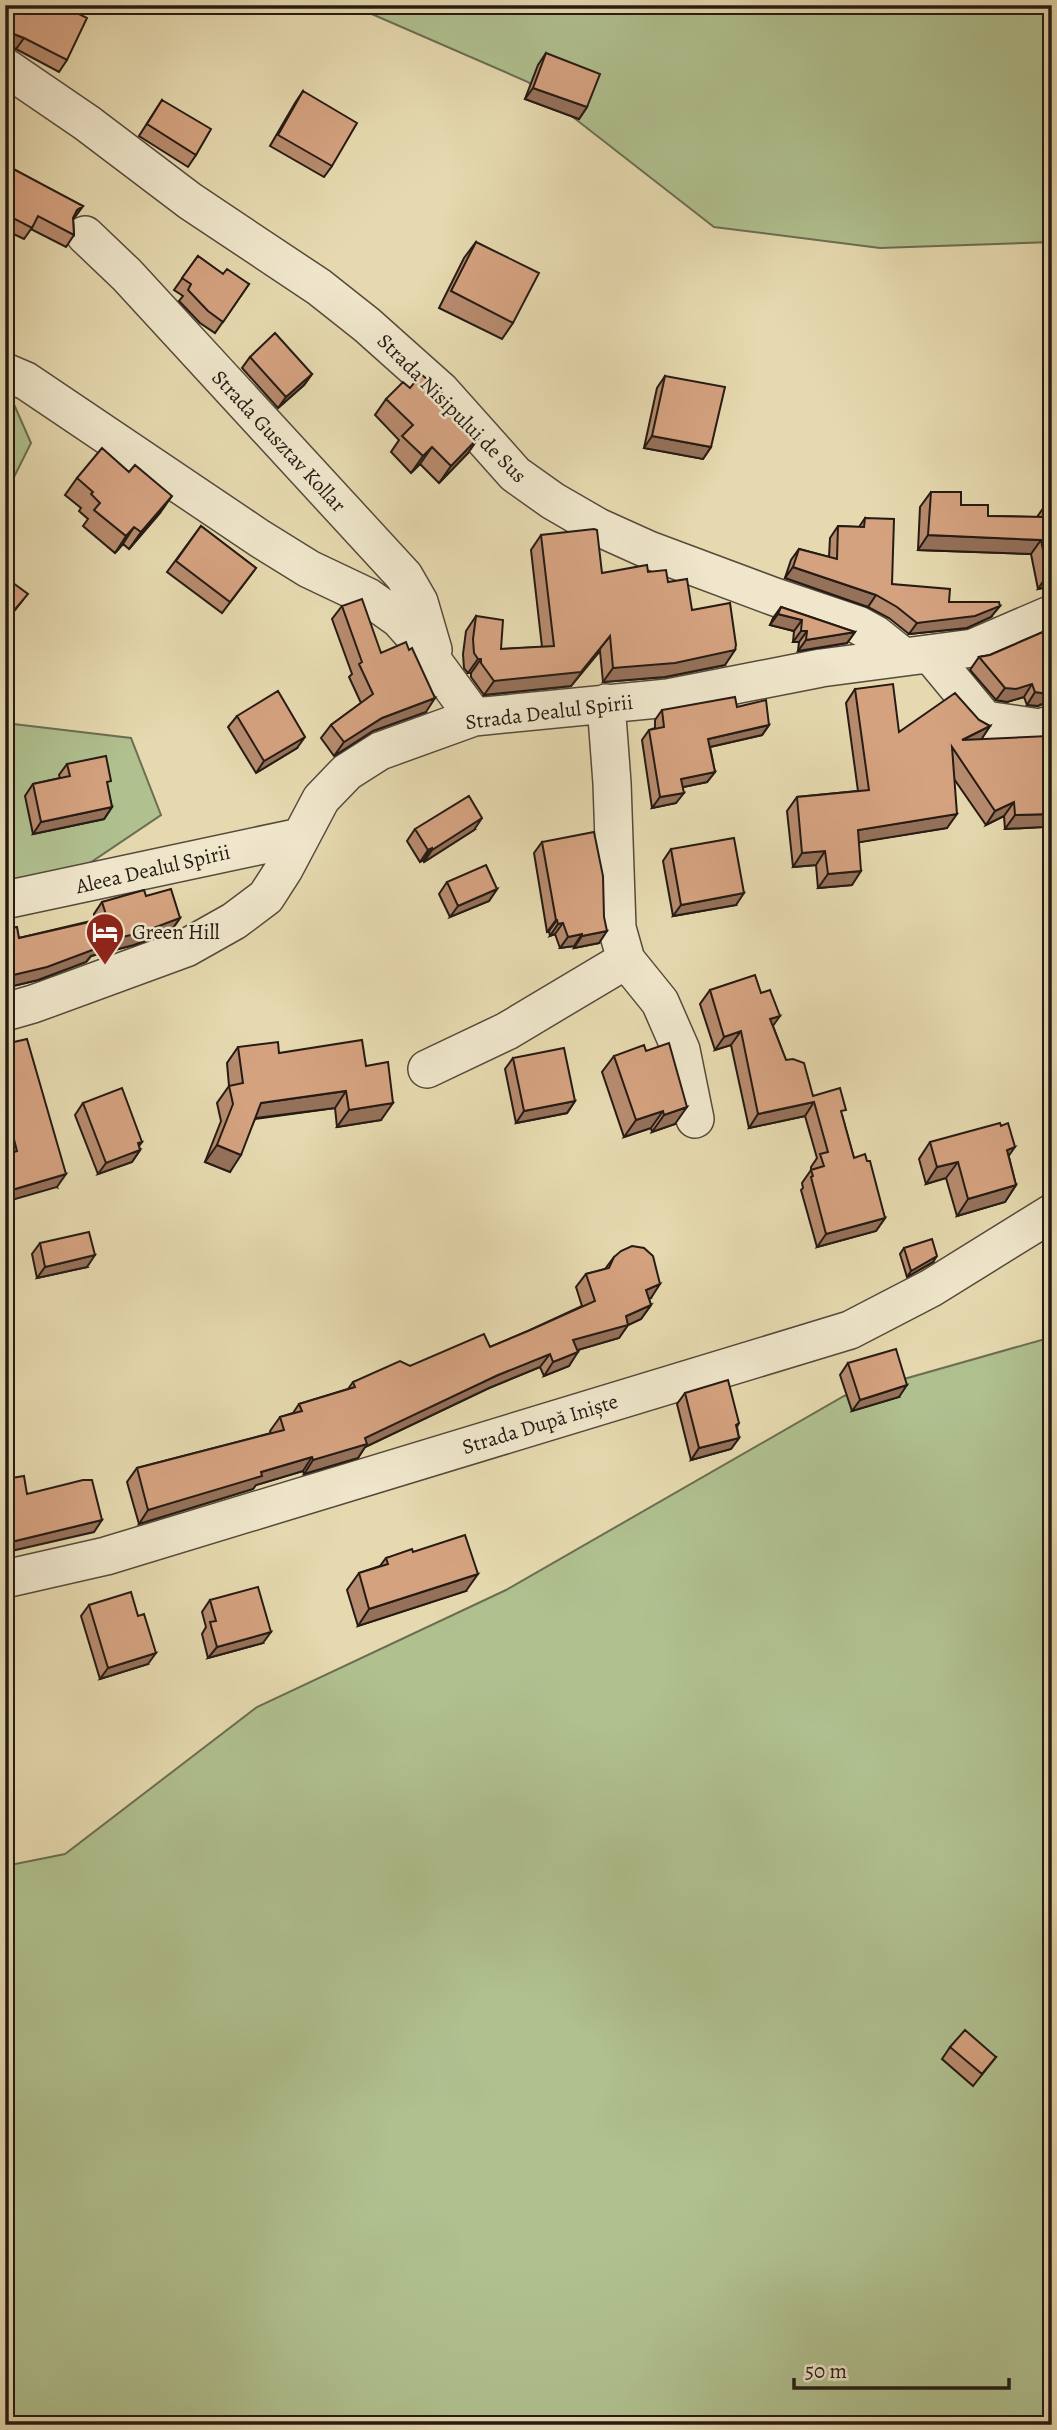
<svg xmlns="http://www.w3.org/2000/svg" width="1057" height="2430" viewBox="0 0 1057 2430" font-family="Alegreya,serif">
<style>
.green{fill:#b0c08f;stroke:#6b6e52;stroke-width:2}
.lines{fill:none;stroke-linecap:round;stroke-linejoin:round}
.minor-casing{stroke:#564a3b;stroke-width:40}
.minor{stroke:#efe6cb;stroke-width:37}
.wall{fill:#b78b6e;stroke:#261b14;stroke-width:2}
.shaded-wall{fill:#95715a;stroke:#261b14;stroke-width:2}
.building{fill:#d5a280;stroke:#261b14;stroke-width:2}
.labels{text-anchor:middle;stroke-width:5;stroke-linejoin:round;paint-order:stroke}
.street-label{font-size:21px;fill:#261b14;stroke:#efe6cb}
.poi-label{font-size:21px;fill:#261b14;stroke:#efe6cb;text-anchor:start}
</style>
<rect width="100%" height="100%" fill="#e6d9af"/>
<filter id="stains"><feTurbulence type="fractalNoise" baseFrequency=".00286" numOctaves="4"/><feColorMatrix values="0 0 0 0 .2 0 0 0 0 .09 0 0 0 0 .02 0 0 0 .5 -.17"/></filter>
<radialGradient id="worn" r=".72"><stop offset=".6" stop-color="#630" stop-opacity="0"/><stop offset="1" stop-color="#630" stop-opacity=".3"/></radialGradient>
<path class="green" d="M351 5H1052V242L880 248 714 227 528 82Z
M5 384 31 443 5 495Z
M5 723 131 738 161 815 5 920Z
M1052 1337V2425H5V1866L65 1854 257 1707 506 1590 844 1396Z"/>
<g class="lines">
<g class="minor-casing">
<path id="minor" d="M5 67 87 123 190 201 319 287 367 325 441 391 515 474 553 501 598 527 649 550 775 597 858 625 876 635 901 655
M85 235 127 275 404 576 419 602 433 650
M5 372 26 381 259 538 309 569 368 597 399 619 416 638 474 717
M931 655 985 720 1040 728 1052 724
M606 703 612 783 617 928 626 960 660 1002 681 1050 695 1119
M5 900 300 837
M5 1012 33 1004 186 948 234 921 266 897 284 869 321 799 347 772 380 751 474 717 668 698 821 668 973 648 1052 614
M427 1069 507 1031 626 960
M5 1579 106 1556 850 1330 931 1288 1052 1213"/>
</g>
<use href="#minor" class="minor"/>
</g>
<path class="wall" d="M16 5H67V60L59 72 16 49 5 45V28Z
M546 53 587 107 579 119 525 99 538 65Z
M303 91 332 166 324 177 270 146 295 103Z
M162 100 196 155 188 167 139 136Z
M5 166 83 206 73 219 74 235 66 247 31 229 24 239 5 230Z
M476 242 513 323 502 339 439 308 464 258Z
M198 256 223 274 249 284 215 333 200 323 179 301 183 296 174 290Z
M250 357 312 374 304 385 278 408 242 368Z
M665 376 711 447 703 459 644 448 657 388Z
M386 399 468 453 439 483 420 464 411 473 391 452 399 440 375 415Z
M77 478 160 513 129 549 123 544 115 553 83 526 88 519 79 511 81 508 65 495Z
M931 492 988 516 1037 517 1044 507 1052 505V586L1038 589 1031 554 918 550 920 507Z
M865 518 892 584 991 617 967 628 909 634 889 618 868 607 785 578 791 560 799 549 829 557 830 538 838 526 859 527Z
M201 526 256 568 222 613 167 572Z
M541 535 602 573 648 572 668 582 692 610 725 665 665 677 603 682 600 651 571 686 484 695 471 677V673H468L464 668 463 654 466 631 476 616 501 649 542 647 531 550Z
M5 585 23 600 8 619 5 617Z
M342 606 381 653 426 712 373 731 334 756 321 738 331 725 361 703 349 677 352 674 332 619Z
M781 607 855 632 847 643 798 651 799 642H793L794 631 770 625 773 618Z
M1052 628V699L1038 706 1027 705 1024 697 1007 702 996 700 970 670 979 657 990 655Z
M855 689 899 732 979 720 990 726 981 739 1052 795V815L1043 827 1005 829 1004 816 986 825 954 779 947 828 859 842 852 885 818 888 816 865 793 867 787 811 797 797 858 791 846 703Z
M737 707 769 725 762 735 710 747 715 772 707 782 683 787 676 803 652 808 642 740 649 730 655 728V720L662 710Z
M237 716 297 748 256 773 228 727Z
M67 764 107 787 112 807 104 819 33 834 25 796 33 784 60 778 59 775Z
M415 829 474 830 424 862 423 860 420 862 407 841Z
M542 842 599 943 574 948V946L560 948 555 934 550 936 549 931 547 932 534 853Z
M671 849 736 905 673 916 663 861Z
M447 882 497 889 489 901 450 917 439 894Z
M146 896 180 918 171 931 134 945 91 956 86 962 38 980 5 988V929L19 938 95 920 94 914 102 902Z
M710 990 773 1026 786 1060 813 1096 842 1115 854 1158 867 1161 885 1218 876 1231 817 1247 801 1190 803 1188 802 1183 811 1170V1167L817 1158 805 1116 749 1128 731 1045 715 1050 700 1004Z
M5 1044 57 1187 6 1155Z
M238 1047 366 1066 381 1120 337 1127 335 1108 255 1119 230 1172 205 1162 221 1121 217 1103 229 1086 227 1063Z
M614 1056 675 1124 652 1132 651 1128 624 1137 602 1072Z
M513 1058 575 1101 567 1113 516 1123 505 1069Z
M83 1103 139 1146 140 1150 132 1162 98 1174 75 1115Z
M930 1142 1009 1157 1016 1185 1005 1202 957 1216 946 1178 926 1184 919 1159Z
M40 1243 87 1267 37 1278 32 1254Z
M904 1248 933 1262 907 1277 900 1254Z
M614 1257 651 1298 649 1299 651 1305 641 1319 628 1325 619 1338 577 1350 569 1366 544 1376 540 1367 489 1388 365 1447 358 1458 304 1474 303 1471 256 1485 253 1489 139 1524 127 1482 137 1468 271 1433 270 1431 280 1417 293 1413 299 1404 348 1389 353 1382 410 1366 490 1347 528 1331 582 1306 576 1287 586 1274 605 1269Z
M1048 1321H1052L1051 1359 1044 1327Z
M848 1363 899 1397 852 1411 840 1375Z
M685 1393 739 1423 737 1427 739 1438 731 1449 691 1460 677 1404Z
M413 1552 466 1591 358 1626 347 1590 359 1573 380 1566 386 1558Z
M210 1600 263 1643 208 1658 202 1634 206 1627 202 1612Z
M89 1605 148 1664 100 1679 81 1616Z
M950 2047 996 2057 973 2086 942 2059Z"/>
<path class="shaded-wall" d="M6 31 24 38 16 49 5 45V33Z
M533 88 587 107 579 119 525 99Z
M83 206 75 217 69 221 77 210Z
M312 374 304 385 278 408 286 397Z
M480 436 468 453 439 483 451 466Z
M652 436 711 447 703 459 644 448Z
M432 447 420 464 411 473 423 456Z
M172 496 160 513 129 549 141 532Z
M134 527 123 544 115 553 126 536Z
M928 535 1041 540 1031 554 918 550Z
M793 567 876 595 868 607 785 578Z
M1052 573V586L1038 589 1048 574Z
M1000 606 991 617 967 628 909 634 917 623Z
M778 614 802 620 794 631 770 625Z
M801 631H807L799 642H793Z
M855 632 847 643 798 651 806 640Z
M610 636 571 686 484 695 494 681Z
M735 650 725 665 665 677 603 682 613 668Z
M478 659H481L471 673H468Z
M1032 684 1024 697 1007 702 996 700 1005 688Z
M1052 691V699L1038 706 1027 705 1035 692Z
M435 698 426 712 373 731 334 756 344 742 382 718Z
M769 725 762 735 701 749 708 739Z
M990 726 981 740H962Z
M305 737 297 748 256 773 264 761Z
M715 772 707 782 674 789 681 779Z
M684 793 676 803 652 808 660 797Z
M1014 802 1004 816 986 825 995 811Z
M112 807 104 819 33 834 41 822Z
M957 814 947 828 849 844 858 830Z
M1052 814 1043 827 1005 829 1015 815Z
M482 818 474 830 424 862 432 850Z
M432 848 423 860 420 862 428 850Z
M825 851 816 865 793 867 802 853Z
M861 871 852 885 818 888 828 874Z
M497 889 489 901 450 917 458 906Z
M744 893 736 905 673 916 681 905Z
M180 918 171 931 134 945 91 956 86 962 38 980 5 988V977L94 944Z
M556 920H557L549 931 547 932Z
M563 923 555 934 550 936 558 924Z
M607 931 599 943 574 948 582 936Z
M582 934 574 946 560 948 568 937Z
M780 1016 770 1030V1019Z
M741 1031 731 1045 715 1050 724 1037Z
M346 1091 335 1108 249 1119 261 1103Z
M575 1101 567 1113 516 1123 524 1111Z
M814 1102 805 1116 749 1128 758 1114Z
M393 1103 381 1120 337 1127 349 1110Z
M687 1107 675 1124 652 1132 664 1115Z
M663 1111 651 1128 624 1137 636 1120Z
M142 1142 135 1152 140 1150 132 1162 98 1174 106 1163 138 1143Z
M217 1145 241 1155 230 1172 205 1162Z
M1015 1147 1003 1164 1007 1150Z
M958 1162 946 1178 926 1184 937 1167Z
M66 1174 57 1187 5 1202V1192Z
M1016 1185 1005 1202 957 1216 968 1199Z
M885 1218 876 1231 817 1247 826 1234Z
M95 1255 87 1267 37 1278 45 1267Z
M937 1256 933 1262 907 1277 911 1271Z
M660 1284 651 1298 636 1304 646 1290Z
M651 1305 641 1319 628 1325 619 1338 564 1354 573 1340Z
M578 1352 569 1366 544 1376 553 1362Z
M550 1354 540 1367 489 1388 365 1447 358 1458 304 1474 313 1460 498 1375Z
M907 1385 899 1397 852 1411 860 1400Z
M739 1438 731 1449 691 1460 699 1448Z
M312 1457 303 1471 256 1485 253 1489 139 1524 148 1510 261 1472Z
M102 1520 94 1532 7 1552 5 1555V1550L11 1542Z
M478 1574 466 1591 358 1626 369 1609Z
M271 1632 263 1643 208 1658 217 1647Z
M156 1653 148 1664 100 1679 108 1668Z"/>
<path class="building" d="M19 5H67L68 6 67 8 87 18 67 60 24 38 6 31Z
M546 53 600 74 587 107 533 88Z
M303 91 357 123 332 166 278 135Z
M162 100 211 129 196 155 147 124Z
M6 165 83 206 77 210 73 218 74 235 38 216 32 228 5 214Z
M476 242 539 273 513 323 451 291Z
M198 256 223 274 227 269 249 284 223 322 208 311 188 290 191 284 182 278Z
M275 333 312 374 286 397 250 357Z
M421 374 438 389 480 436 451 466 432 447 423 456 402 436 413 425 386 399 403 382 410 388Z
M665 376 725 387 711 447 652 436Z
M102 448 129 472 135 465 172 496 141 532 134 527 126 536 94 510 100 503 91 494 93 492 77 478Z
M931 492H961V505H988V516L1046 517 1044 507 1052 505V573L1048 574 1041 540 928 535Z
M865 518 894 519 892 584 950 589 949 602H999L1000 606 975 616 917 623 897 607 876 595 793 567 799 549 837 559 838 526 864 527Z
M201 526 256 568 230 602 176 561Z
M594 529 597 530 602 573 647 565 648 572 666 570 668 582 687 579 692 610 730 603 736 645 735 650 675 663 613 668 610 636 581 672 494 681 481 663V659H478L474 653 473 639 476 616 503 620 501 649 554 646 541 535Z
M9 580 28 594 12 613 5 607V585Z
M362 599 381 653 406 642 409 650 412 648 435 698 382 718 344 742 331 725 373 694 359 664 362 662 342 606Z
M781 607 855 632 806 640 807 631H801L802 620 778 614Z
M1052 628V691L1047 694 1035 692 1032 684 1016 689 1005 688 979 657 990 655Z
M893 684 899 732 955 693 979 720 990 726 962 740 1048 736 1052 814 1015 815 1014 802 995 811 952 747 957 814 858 830 861 871 828 874 825 851 802 853 797 797 869 790 855 689Z
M278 691 305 737 264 761 237 716Z
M735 697 737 707 766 700 769 725 708 739 715 772 681 779 684 793 660 797 649 730 664 727 662 710Z
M106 756 111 781 107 782 112 807 41 822 33 784 70 776 67 764Z
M469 796 482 818 432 850V848L428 850 415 829Z
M594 832 603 876 604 917 607 931 582 936V934L568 937 563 923 558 924 557 920H556L542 842Z
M734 838 744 893 681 905 671 849Z
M486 865 497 889 458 906 447 882Z
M171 889 180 918 143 932 94 944 95 949 47 967 5 977V929L17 927 19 938 107 918 102 902 144 890 146 896Z
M755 975 761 993 770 990 780 1016 770 1019 786 1060 793 1059 804 1063 813 1096 840 1088 846 1110 841 1111 854 1158 865 1154 867 1161H870L885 1218 826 1234 811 1177 813 1176 811 1170 824 1166 820 1154 828 1152 814 1102 758 1114 741 1031 724 1037 710 990Z
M27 1039 66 1174 5 1192V1155L17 1151 5 1104V1044Z
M362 1040 366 1066 388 1062 393 1103 349 1110 346 1091 261 1103 241 1155 217 1145 233 1104 229 1086 243 1083 238 1047 278 1042 279 1053Z
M669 1043 687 1107 664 1115 663 1111 636 1120 614 1056 644 1045 646 1051Z
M564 1048 575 1101 524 1111 513 1058Z
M122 1088 142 1142 138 1143 140 1150 106 1163 83 1103Z
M1000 1123 1001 1126 1008 1123 1015 1147 1007 1150 1016 1185 968 1199 958 1162 937 1167 930 1142Z
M89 1232 95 1255 45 1267 40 1243Z
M932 1239 937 1256 911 1271 904 1248Z
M632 1246 644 1248 653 1256 660 1284 646 1290 651 1305 626 1316 628 1325 573 1340 578 1352 553 1362 550 1354 498 1375 365 1438 367 1444 313 1460 312 1457 261 1472 262 1476 148 1510 137 1468 284 1430 280 1417 302 1411 299 1404 355 1387 353 1382 400 1361 410 1366 484 1334 490 1347 528 1331 595 1301 586 1274 609 1268 614 1257 621 1251Z
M1048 1321H1052V1337Z
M896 1349 907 1385 860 1400 848 1363Z
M728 1380 739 1423 736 1425 739 1438 699 1448 685 1393Z
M24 1476 27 1494 83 1480H92L102 1520 11 1542 12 1546 5 1550V1479Z
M465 1535 478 1574 369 1609 359 1573 388 1564 386 1558 412 1549 413 1552Z
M258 1587 271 1632 217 1647 210 1622 216 1621 210 1600Z
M131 1592 138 1616 144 1614 156 1653 108 1668 89 1605Z
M965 2030 996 2057 982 2074 950 2047Z"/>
<defs>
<g id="hotel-pin" transform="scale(2.0125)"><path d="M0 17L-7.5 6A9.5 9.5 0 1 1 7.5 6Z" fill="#8f2418" stroke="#efe6cb"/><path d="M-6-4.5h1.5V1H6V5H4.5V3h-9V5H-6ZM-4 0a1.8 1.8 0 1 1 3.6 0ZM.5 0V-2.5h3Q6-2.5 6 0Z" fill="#fff"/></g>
</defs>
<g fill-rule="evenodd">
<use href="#hotel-pin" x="105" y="932"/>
</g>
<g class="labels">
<g class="street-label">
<text transform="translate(452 408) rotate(45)" y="7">Strada Nisipului de Sus</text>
<text transform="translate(279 441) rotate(47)" y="7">Strada Gusztav Kollar</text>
<text transform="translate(549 712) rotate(-7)" y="7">Strada Dealul Spirii</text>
<text transform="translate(153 869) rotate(-13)" y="7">Aleea Dealul Spirii</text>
<text transform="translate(540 1424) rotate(-17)" y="7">Strada După Iniște</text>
</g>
<g class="poi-label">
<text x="132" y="939">Green Hill</text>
</g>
</g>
<rect width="1057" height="2430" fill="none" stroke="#e6d9af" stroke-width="28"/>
<rect x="7" y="7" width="1043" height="2416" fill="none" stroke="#261b14" stroke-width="3.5"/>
<rect x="14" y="14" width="1029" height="2402" fill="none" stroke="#261b14" stroke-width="2"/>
<path d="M794 2378v10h215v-10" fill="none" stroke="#261b14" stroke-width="3.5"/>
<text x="805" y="2378" font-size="21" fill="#261b14" stroke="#efe6cb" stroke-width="5" paint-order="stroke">50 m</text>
<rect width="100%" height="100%" filter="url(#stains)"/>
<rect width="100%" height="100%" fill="url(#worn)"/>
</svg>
